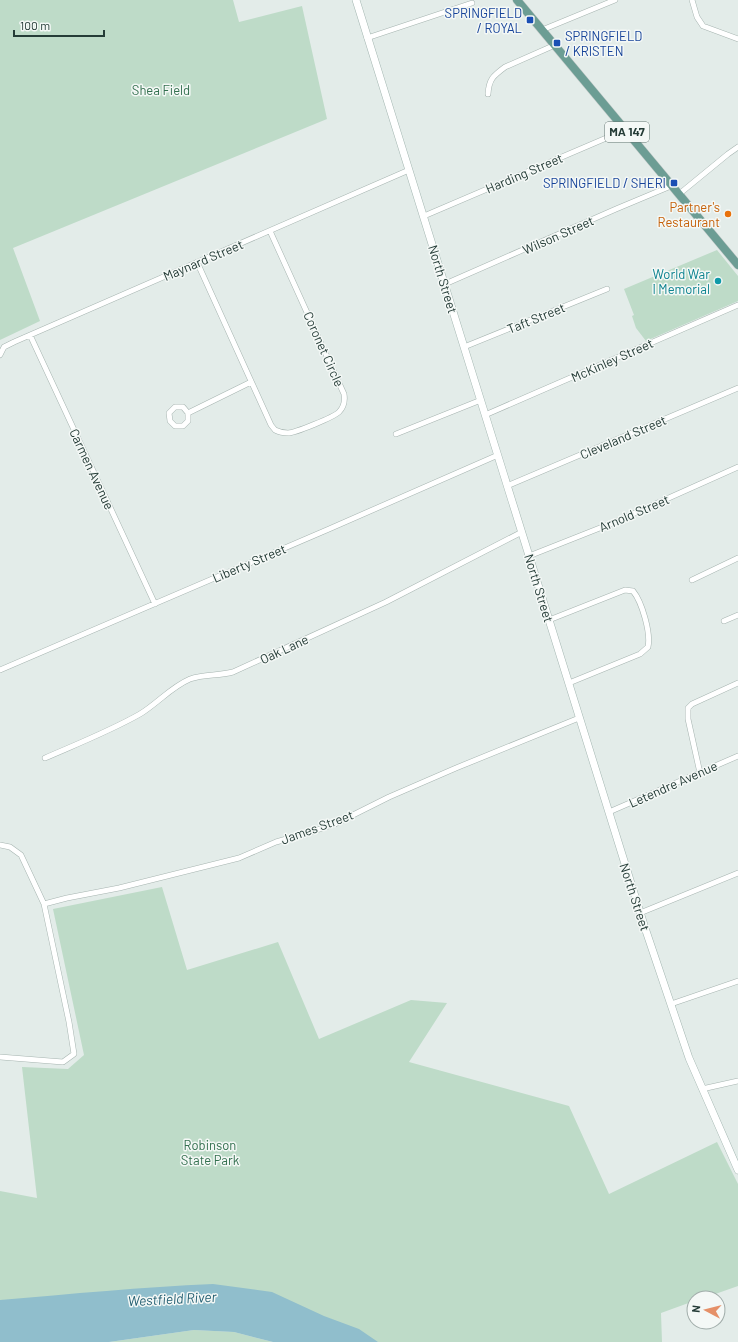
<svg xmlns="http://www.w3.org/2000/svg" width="738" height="1342" viewBox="0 0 738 1342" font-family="Barlow,sans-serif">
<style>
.green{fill:#bedbc8}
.water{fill:#90becc}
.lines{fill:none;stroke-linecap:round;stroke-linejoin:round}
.street-casing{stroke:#a6b4b0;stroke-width:6}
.secondary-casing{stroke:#a3b6b1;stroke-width:8}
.primary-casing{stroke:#c2c8c7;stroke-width:9}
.street{stroke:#fff;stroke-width:5}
.secondary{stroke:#fff;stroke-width:7}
.primary{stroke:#6c9d94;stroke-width:8}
.transit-dot{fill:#1a4fb4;stroke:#f4f8f6;stroke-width:1.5}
.food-dot{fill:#e8710a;stroke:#f4f8f6;stroke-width:1.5}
.culture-dot{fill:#0f9aa8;stroke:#f4f8f6;stroke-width:1.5}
.labels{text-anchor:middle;stroke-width:3;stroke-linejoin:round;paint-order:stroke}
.shield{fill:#f4f8f6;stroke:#637470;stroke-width:1}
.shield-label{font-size:12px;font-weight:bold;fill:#253c37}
.transit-label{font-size:13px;fill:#164399;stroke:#f4f8f6;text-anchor:end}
.park-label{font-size:13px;fill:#326f4e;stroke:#f4f8f6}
.street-label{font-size:13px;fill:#253c37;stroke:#f4f8f6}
.food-label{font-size:13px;fill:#c56008;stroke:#f4f8f6;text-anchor:end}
.culture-label{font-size:13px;fill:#0d838f;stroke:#f4f8f6;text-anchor:end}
.water-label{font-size:14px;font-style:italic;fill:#245f72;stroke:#f4f8f6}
</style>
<rect width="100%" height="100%" fill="#e3ece9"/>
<path class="green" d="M0 0H233L239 22 302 6 327 119 13 248 40 321 0 340Z
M717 250 738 276V301L646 341 636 328 632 316 634 315 624 289Z
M162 887 187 970 278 942 319 1039 411 1000 447 1003 409 1062 569 1106 609 1194 717 1142 738 1184V1286L704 1298H694V1301L661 1313 662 1342H317L278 1325 0 1329V1191L37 1198 22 1067 68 1069 84 1055 53 909Z
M194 1330 234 1332 273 1342H109Z"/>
<path class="water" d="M213 1284 272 1292 324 1316 359 1329 378 1342H273L234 1332 194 1330 109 1342H0V1300C71 1294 142 1287 213 1284Z"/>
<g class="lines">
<g class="street-casing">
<path id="street" d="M692 0 697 17 703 26 738 39
M542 30 615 0
M367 38 472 3
M488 94C489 79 493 76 505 67L555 45
M678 195 728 154 738 147
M424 216 625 130
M197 262 271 425 275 430C279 432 283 433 288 433 295 433 334 417 339 412 344 407 345 400 344 394L270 231
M445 284 616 209 671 186
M30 335 155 604
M464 347 607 289
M0 355 4 347 14 342 409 170
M188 413V421L183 426H175L170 421 169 413 175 407H183L188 413 251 382
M485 415 738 305
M396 434 481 400
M507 486 738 388
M529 556 615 522 738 467
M692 580 738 558
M549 620 625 590 633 591C642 602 651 633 648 647L640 654 569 683
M724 621 738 615
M0 670 329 529 498 455
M45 758C77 744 110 731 140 714 158 703 171 687 190 679 204 674 218 676 233 672L386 602 522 532
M700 773 688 719V708L692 704 738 683
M609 812 738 756
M0 845 10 847 21 855 44 904 69 1022 74 1054 63 1062 0 1057
M44 904 67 898 119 888 239 858 276 842 311 832 335 824 389 797 456 768 579 718
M640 913 738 873
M671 1004 738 981
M702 1089 738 1081"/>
</g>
<g class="secondary-casing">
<path id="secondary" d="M356 0 644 925 689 1058 738 1170"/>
</g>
<g class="primary-casing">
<path id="primary" d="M517 0 738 265"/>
</g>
<use href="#street" class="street"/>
<use href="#secondary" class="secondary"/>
<use href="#primary" class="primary"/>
</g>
<g class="transit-dot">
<rect x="526" y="16" width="8" height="8" rx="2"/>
<rect x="553" y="39" width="8" height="8" rx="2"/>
<rect x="670" y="179" width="8" height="8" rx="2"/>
</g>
<circle class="food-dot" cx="728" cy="214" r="4"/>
<circle class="culture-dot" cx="718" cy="281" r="4"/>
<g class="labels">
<rect class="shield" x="605" y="122" width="44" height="20" rx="3"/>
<g class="shield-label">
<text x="627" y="136">MA 147</text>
</g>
<g class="transit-label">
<text x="522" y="18">SPRINGFIELD<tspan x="522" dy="15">/ ROYAL</tspan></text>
<text x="565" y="41" text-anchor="start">SPRINGFIELD<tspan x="565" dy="15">/ KRISTEN</tspan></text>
<text x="666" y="188">SPRINGFIELD / SHERI</text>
</g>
<g class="park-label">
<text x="161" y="95">Shea Field</text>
<text x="210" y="1150">Robinson<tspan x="210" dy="15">State Park</tspan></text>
</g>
<g class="street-label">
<text transform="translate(524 173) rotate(-23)" y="5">Harding Street</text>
<text transform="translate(558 235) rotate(-24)" y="5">Wilson Street</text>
<text transform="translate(203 260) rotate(-23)" y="5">Maynard Street</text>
<text transform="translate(443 279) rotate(73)" y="5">North Street</text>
<text transform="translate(536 318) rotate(-22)" y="5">Taft Street</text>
<text transform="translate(324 349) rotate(66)" y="5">Coronet Circle</text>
<text transform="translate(612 360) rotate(-24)" y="5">McKinley Street</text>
<text transform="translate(623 437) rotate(-23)" y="5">Cleveland Street</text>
<text transform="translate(92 469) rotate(65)" y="5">Carmen Avenue</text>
<text transform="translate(634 513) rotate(-23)" y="5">Arnold Street</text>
<text transform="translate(249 563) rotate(-23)" y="5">Liberty Street</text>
<text transform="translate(539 588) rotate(73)" y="5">North Street</text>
<text transform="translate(284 649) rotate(-25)" y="5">Oak Lane</text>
<text transform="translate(673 784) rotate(-24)" y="5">Letendre Avenue</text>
<text transform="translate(317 827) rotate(-20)" y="5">James Street</text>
<text transform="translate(635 897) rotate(72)" y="5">North Street</text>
</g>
<g class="food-label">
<text x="720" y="212">Partner's<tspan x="720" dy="15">Restaurant</tspan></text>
</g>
<g class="culture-label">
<text x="710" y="279">World War<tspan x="710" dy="15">I Memorial</tspan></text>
</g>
<g class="water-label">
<text transform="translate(172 1299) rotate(-3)" y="5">Westfield River</text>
</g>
</g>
<g transform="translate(706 1310) rotate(277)"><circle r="19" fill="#f4f8f6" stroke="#a1adaa"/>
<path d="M0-3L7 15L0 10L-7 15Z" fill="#e59068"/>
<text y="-6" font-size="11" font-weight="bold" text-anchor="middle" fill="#253c37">N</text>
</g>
<path d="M14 30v6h90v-6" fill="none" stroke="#253c37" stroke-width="2"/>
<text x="20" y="30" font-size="12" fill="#253c37" stroke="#f4f8f6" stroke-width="3" paint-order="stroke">100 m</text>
</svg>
